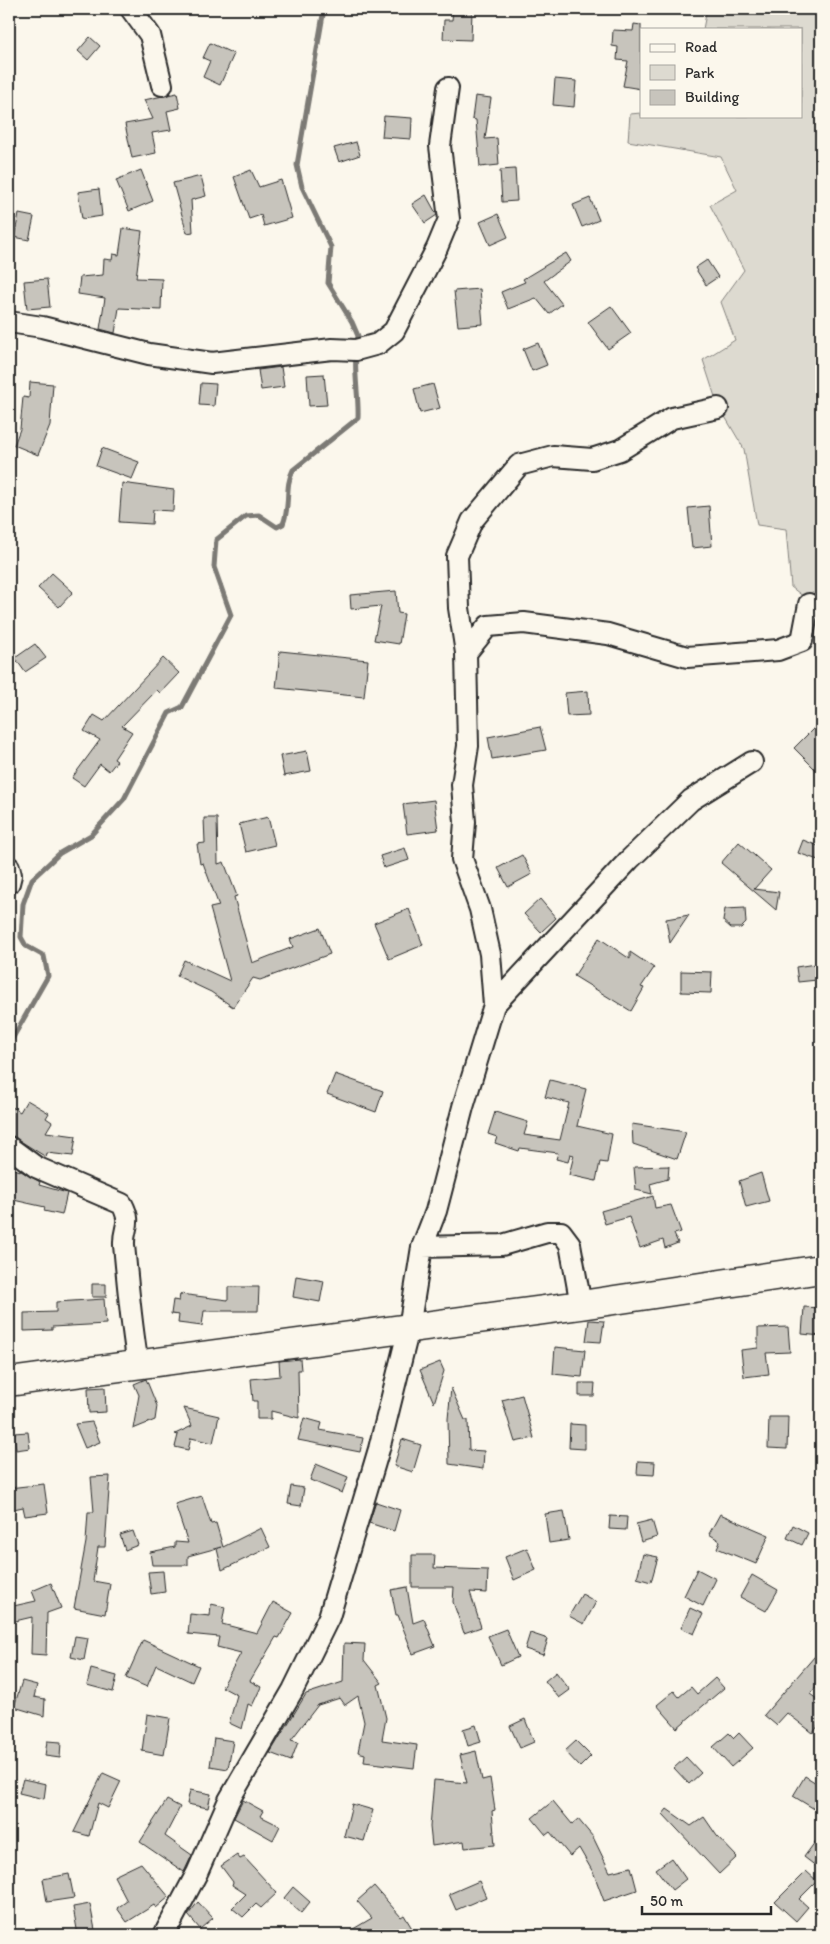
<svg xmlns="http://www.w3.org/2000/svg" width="830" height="1944" viewBox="0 0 830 1944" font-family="Itim,sans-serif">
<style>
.green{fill:#dddad0;stroke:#84827e}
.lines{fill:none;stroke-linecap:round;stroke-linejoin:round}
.stream{stroke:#7b7a75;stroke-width:5}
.building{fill:#c7c4bc;stroke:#2b2b2b}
.street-casing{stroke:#2b2b2b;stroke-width:24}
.secondary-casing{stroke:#2b2b2b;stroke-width:31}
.street{stroke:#fbf7ec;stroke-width:20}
.secondary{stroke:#fbf7ec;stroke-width:28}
</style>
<rect width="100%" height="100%" fill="#fbf7ec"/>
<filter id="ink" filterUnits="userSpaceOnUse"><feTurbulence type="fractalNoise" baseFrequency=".02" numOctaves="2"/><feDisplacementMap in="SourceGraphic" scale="10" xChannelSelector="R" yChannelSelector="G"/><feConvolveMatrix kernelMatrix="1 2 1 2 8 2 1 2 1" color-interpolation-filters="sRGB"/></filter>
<g filter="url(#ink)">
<path class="green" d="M707 9H821V610L791 587 786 529 757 525 744 449 717 403 703 360 735 340 721 302 744 270 710 205 737 190 721 157 628 141 630 114 641 113V116H801V29H703Z"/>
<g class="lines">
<path class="stream" d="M324 9 297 165 302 187 331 247 328 283 352 322 358 336 357 345
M9 1041H11L48 976 44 956 26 946 21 937 23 904 32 879 60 853 91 835 124 799 169 713 182 707 231 615 214 567 216 540 246 516 259 515 277 527 283 524C291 505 284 487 293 470L358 418C359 396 354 376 356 353"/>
</g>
<path class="building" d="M453 10 472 11 471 40 443 39 444 20H452Z
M634 24 641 25V89L623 86 628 61 617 60 618 47 612 46 613 30 633 31Z
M90 37 100 46 88 60 78 51Z
M210 43 234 54 220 85 203 77 210 61 203 58Z
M555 79 576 81 574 107 553 105Z
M177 93 180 108 167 111 171 130 152 133 156 153 132 158 125 124 153 119 144 100Z
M475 96 491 98 485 139 497 138 499 165 480 167 476 120 472 119Z
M384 116 412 118 411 139 382 137Z
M356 142 360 155 339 162 334 148Z
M515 169 517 201 502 202 500 170Z
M141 170 153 201 129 211 116 180Z
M251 170 259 187 281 180 292 218 264 226 261 215 249 219 234 177Z
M201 176 206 196 191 200 193 232 187 233 173 183Z
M99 189 102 216 82 219 78 192Z
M426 195 437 215 425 223 412 204Z
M590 198 599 220 582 227 573 205Z
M19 214 34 217 29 240 14 237Z
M498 214 508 237 490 245 480 222Z
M123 228 142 231 136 278 162 279 161 310 119 308 115 333 100 329 105 298 78 294 80 277 103 275 104 259 112 260 113 254 119 255Z
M566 253 571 261 544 281 562 304 549 314 536 298 508 309 501 292 525 282 523 279Z
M707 260 718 277 706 285 695 268Z
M47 279 50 307 27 309 24 281Z
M480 289 483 324 458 326 454 291Z
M611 306 631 333 608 349 588 322Z
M538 343 547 365 532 371 523 349Z
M281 367 284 387 261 390 258 370Z
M324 374 327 405 309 406 307 375Z
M30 382 53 384 50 425 38 455 14 445 20 429 23 397 29 398Z
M201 383 216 384 214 406 199 405Z
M433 384 440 408 420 413 414 389Z
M102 448 139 462 132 479 96 466Z
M122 483 174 490 173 511 153 510 152 524 119 522Z
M709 506 712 546 692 548 688 508Z
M52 573 73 592 59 607 38 588Z
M396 591 398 613 404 614 399 644 374 640 381 606 351 609 350 595Z
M35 644 46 658 25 672 15 658Z
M280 651 368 660 364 697 276 688Z
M163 658 179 673 160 693 157 690 122 726 132 732 114 759 117 761 109 771 100 764 84 786 72 778 100 740 84 731 94 715 104 721Z
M588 691 589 715 567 716 565 693Z
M540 727 546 750 492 759 488 737Z
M814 728 821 735V775L794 748Z
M307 751 311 771 284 776 280 756Z
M434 800 438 830 407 834 403 804Z
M268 817 275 845 246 852 239 824Z
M204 818H217L218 864 224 862 237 896 234 897 252 963 293 947 290 939 320 928 330 954 260 980 253 978 233 1007 211 992 177 976 184 960 230 981 210 908 219 906 203 863 200 864 197 844 205 843Z
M803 840 821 847V861L798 853Z
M739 842 771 870 754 889 779 892 776 910 721 863Z
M405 848 409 860 384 868 380 856Z
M522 855 532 874 508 887 498 868Z
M540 899 556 918 541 932 524 914Z
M745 908 746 923 741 928H731L723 921 725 909Z
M409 909 423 945 389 959 374 923Z
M689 915 670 943 666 919Z
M599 938 630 959V952L654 968 641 987 644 988 631 1011 574 976Z
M815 964 817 980 798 982 796 967Z
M681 971 712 972 711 993 681 992Z
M335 1074 383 1091 376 1112 327 1094Z
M550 1080 586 1089 577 1126 612 1134 607 1163 600 1162 596 1181 569 1175 574 1155 570 1154 568 1162 556 1159 558 1153 520 1148 519 1151 495 1143 497 1137 488 1134 495 1112 528 1122 524 1135 560 1140 569 1103 545 1097Z
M27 1100 49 1113 46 1118 52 1122 46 1132 76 1136 73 1156 47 1153 46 1157 9 1134V1105L20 1112Z
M632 1124 686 1132 677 1159 633 1144Z
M669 1166 668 1179 650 1184 652 1194 636 1190 634 1167Z
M9 1168 21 1171 40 1182 39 1185 67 1193 62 1215 44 1211 45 1207 9 1199Z
M761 1173 769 1201 746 1207 739 1181Z
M653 1196 655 1208 671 1205 681 1232 674 1234 678 1243 665 1248 663 1240 640 1248 629 1217 605 1224 601 1211Z
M296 1276 324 1281 320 1302 293 1297Z
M92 1284H106V1297H92Z
M228 1287H259L258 1311H204L202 1326 178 1323 179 1315 171 1314 173 1300 179 1301 180 1294 228 1300Z
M104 1299 106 1324 52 1327V1330L24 1331V1313L56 1312V1302Z
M804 1307 821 1308V1336L802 1334Z
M589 1320 604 1321 601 1342 586 1341Z
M788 1327 790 1352 766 1353 769 1374 744 1377 741 1350 758 1348V1328Z
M555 1347 585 1350 582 1377 553 1374Z
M300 1359 301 1370H298L299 1418 271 1411V1419H257V1401H253L251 1379 280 1376 279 1361Z
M440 1362 444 1371 434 1403 420 1370Z
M146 1379 157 1406 155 1420 133 1429 139 1395 134 1384Z
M579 1383H595L594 1396H579Z
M105 1387 106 1412 89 1413 88 1388Z
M451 1388 465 1420H468L469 1450 484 1451 483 1469 449 1464 448 1419Z
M522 1395 534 1438 515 1442 502 1400Z
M184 1408 219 1416 213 1443 191 1438 188 1450 175 1447 178 1435 175 1434 192 1426Z
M769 1417H788L787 1449 768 1448Z
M304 1418 322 1423 320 1430 363 1438 360 1452 298 1440Z
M92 1422 100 1442 85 1448 75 1424Z
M570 1424 585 1425V1449L569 1448Z
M28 1432 30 1448 16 1450 14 1433Z
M402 1439 421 1445 413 1472 394 1466Z
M638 1461 655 1462 654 1475 637 1474Z
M316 1464 348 1477 342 1493 310 1480Z
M110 1476 105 1547H98L93 1581 110 1584 105 1614 74 1608 86 1542 88 1512H94L91 1477Z
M44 1484 48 1513 25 1516 23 1507 9 1510V1488Z
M291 1486 304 1488 301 1506 288 1504Z
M202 1496 211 1524 216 1523 223 1547 261 1528 270 1547 222 1570 217 1549 221 1547 188 1556V1565H152L150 1552 175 1547V1542L188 1543 175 1504Z
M376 1502 400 1510 394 1531 369 1523Z
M564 1511 569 1540 549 1543 545 1514Z
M720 1514 769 1535 756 1564 717 1548 720 1541 709 1534Z
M610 1516 627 1517 626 1530 609 1529Z
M652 1520 657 1537 641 1542 636 1524Z
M793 1525 808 1533 802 1545 787 1538Z
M133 1531 138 1545 125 1550 120 1535Z
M527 1548 536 1570 514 1580 505 1557Z
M643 1554 658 1557 651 1582 637 1578Z
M412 1555H435L434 1568 488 1570 487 1593 470 1592 481 1627 464 1633 453 1602 454 1587H412Z
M697 1569 716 1579 703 1606 684 1596Z
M163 1571 165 1592 151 1594 148 1572Z
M752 1575 778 1590 766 1611 740 1597Z
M51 1583 61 1608 47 1613 46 1655 31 1654 32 1617 11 1622 9 1607 36 1601 32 1591Z
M407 1587 413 1623 424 1619 435 1646 413 1654 398 1615H396L391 1590Z
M582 1594 596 1602 584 1624 569 1616Z
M273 1602 293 1613 279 1638 276 1637 250 1681 261 1687 252 1706 248 1704 242 1729 229 1723 237 1695 222 1687 241 1653 217 1647 219 1637 188 1634 190 1614 210 1616 211 1604 225 1607 222 1624 257 1633Z
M690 1608 703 1614 694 1634 681 1628Z
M506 1629 518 1657 501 1665 488 1636Z
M530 1633 548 1639 543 1655 525 1649Z
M75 1636 88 1638 84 1660 71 1657Z
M143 1640 199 1666 192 1682 156 1665 147 1687 126 1678Z
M344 1643 365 1644 364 1660 382 1683 378 1685 386 1718 382 1740 417 1745 414 1768 364 1762 365 1754 358 1752 364 1722 358 1696 345 1705 340 1698 318 1705 291 1740 298 1742 291 1761 270 1753 306 1694 343 1682Z
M821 1649V1682L810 1694 821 1702V1722L813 1733 787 1713 776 1725 764 1715Z
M91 1669 117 1676 113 1692 87 1685Z
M556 1672 570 1690 559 1698 545 1681Z
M715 1678 724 1688 677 1728 657 1705 674 1691 679 1697 691 1687 697 1694Z
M22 1681 37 1685 34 1697 45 1699 44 1716 14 1707Z
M147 1714 170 1718 164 1755 142 1751Z
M525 1719 534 1742 520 1748 510 1726Z
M476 1725 481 1742 468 1746 463 1729Z
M729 1733 734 1738 739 1733 753 1748 731 1767 713 1747Z
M214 1738 233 1741 228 1769 210 1766Z
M47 1741 61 1742 60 1758 45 1756Z
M576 1741 591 1756 580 1767 565 1751Z
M476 1751 482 1780 490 1778 495 1810 492 1811 495 1845 465 1848 464 1841 432 1846 430 1827 434 1780 467 1783 460 1755Z
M686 1757 701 1773 689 1784 674 1768Z
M103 1773 121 1781 108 1808 98 1803 89 1836 74 1832Z
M805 1776 821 1786V1813L793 1796Z
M23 1779 46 1784 44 1799 19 1793Z
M190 1790 211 1794 208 1808 187 1804Z
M167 1800 180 1807 165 1836 192 1855 184 1872 140 1842Z
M243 1800 263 1811 260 1816 280 1826 273 1840 234 1818Z
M553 1801 572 1824 578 1819 593 1837 610 1872 631 1867 637 1890 604 1901 594 1874 579 1848 570 1856 550 1832 546 1835 532 1818Z
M352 1804 373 1810 364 1841 344 1836Z
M667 1809 691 1826 704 1817 717 1836 737 1857 719 1874 663 1814Z
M821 1834V1870L804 1857Z
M237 1855 240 1859 244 1857 277 1893 261 1908 256 1904 243 1917 232 1908 246 1894 232 1885 233 1882 221 1866Z
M671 1858 686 1879 672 1890 656 1869Z
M141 1863 169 1897 156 1908 154 1905 127 1922 117 1908 127 1901 114 1876Z
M806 1871 817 1881 799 1899 808 1907 796 1921 775 1902Z
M69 1874 74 1898 47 1902 43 1879Z
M479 1881 486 1897 456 1910 449 1894Z
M374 1886 401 1917 404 1915 416 1935H343L372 1918 357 1901Z
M293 1887 310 1902 301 1913 284 1898Z
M198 1902 213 1918 200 1929 188 1915Z
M90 1904 96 1935H78L73 1907Z"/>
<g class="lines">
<g class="street-casing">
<path id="street" d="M131 9 150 35 162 85
M9 322 42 327 149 354 212 363 332 349 356 350 378 344 394 331 437 248 449 219 440 146 448 88
M466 653 488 626 524 623 608 634 687 657 778 650 802 641 809 604
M9 867 11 875 9 883
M494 1005 629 860 691 800 752 762
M9 1147 36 1167 122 1204C133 1225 123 1226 124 1245 128 1285 131 1325 138 1364
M422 1247 502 1245 547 1232H561L570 1244 581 1305
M164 1935 197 1873 229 1800 293 1690 329 1617 379 1449 409 1328 422 1247 436 1211 463 1107 494 1005 490 954 480 909 462 859 465 822 462 785 468 746 466 653 459 608 457 556 472 521 519 465 553 456 592 459 620 450 672 418 718 408"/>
</g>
<g class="secondary-casing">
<path id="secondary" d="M9 1382 581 1305 821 1269"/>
</g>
<use href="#street" class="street"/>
<use href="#secondary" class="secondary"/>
</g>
</g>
<rect width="830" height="1944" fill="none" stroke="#fbf7ec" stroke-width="30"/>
<rect x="15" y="15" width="800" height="1914" fill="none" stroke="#2b2b2b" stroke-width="2" filter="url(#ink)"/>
<rect x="640" y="28" width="162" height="90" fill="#fbf7ec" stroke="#a8a59f"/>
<rect x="650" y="44" width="25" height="8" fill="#fbf7ec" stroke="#a8a59f"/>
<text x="685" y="52" font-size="15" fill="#2b2b2b">Road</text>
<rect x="650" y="65" width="25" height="15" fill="#dddad0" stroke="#a8a59f"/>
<text x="685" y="78" font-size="15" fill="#2b2b2b">Park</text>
<rect x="650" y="90" width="25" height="15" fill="#c7c4bc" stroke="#a8a59f"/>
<text x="685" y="102" font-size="15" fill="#2b2b2b">Building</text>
<path d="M642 1906v8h129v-8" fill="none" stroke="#2b2b2b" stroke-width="2.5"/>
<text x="650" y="1906" font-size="15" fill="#2b2b2b" stroke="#fbf7ec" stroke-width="4" paint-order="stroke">50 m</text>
</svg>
